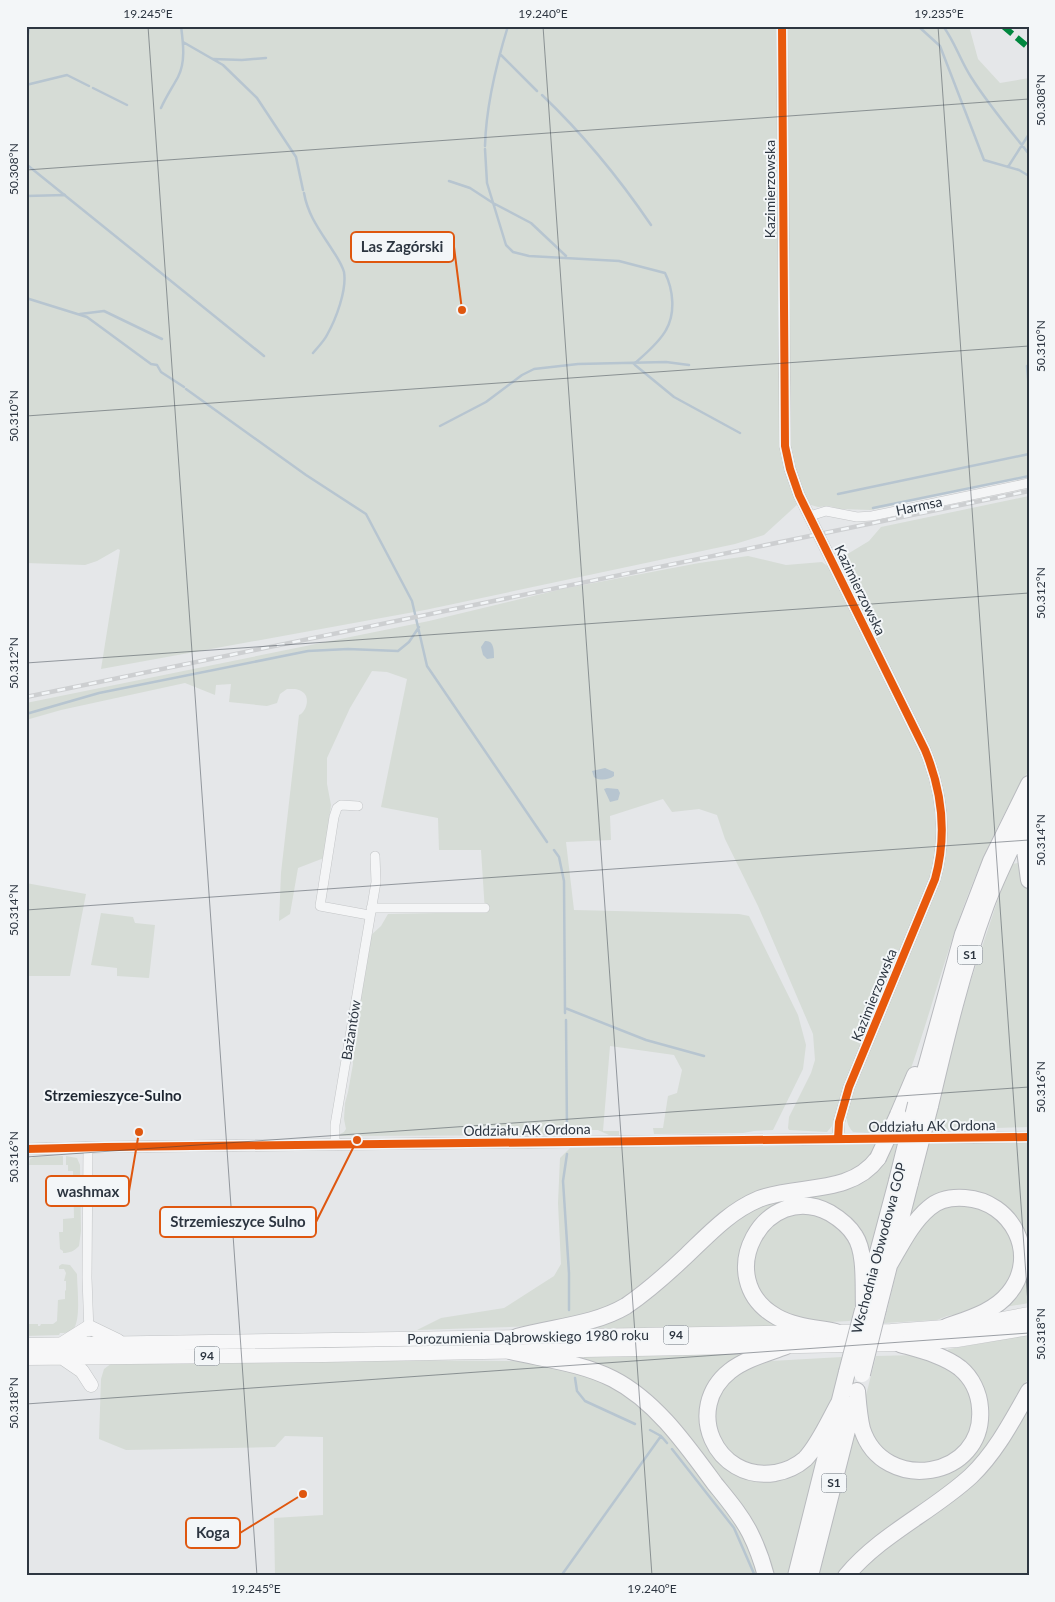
<svg xmlns="http://www.w3.org/2000/svg" width="1055" height="1602" viewBox="0 0 1055 1602" font-family="Lato,sans-serif">
<style>
.green{fill:#d6dcd6}
.water{fill:#b7c5d0}
.lines{fill:none;stroke-linecap:round;stroke-linejoin:round}
.stream{stroke:#b7c5d0;stroke-width:2.5}
.minor-casing{stroke:#c3c5c7;stroke-width:10}
.tertiary-casing{stroke:#c3c5c7;stroke-width:12}
.primary-casing{stroke:#c2c4c6;stroke-width:15}
.motorway-casing{stroke:#b8babe;stroke-width:18}
.minor{stroke:#f4f5f6;stroke-width:9}
.tertiary{stroke:#f4f5f6;stroke-width:11}
.primary{stroke:#f7f7f8;stroke-width:14}
.motorway{stroke:#f7f7f8;stroke-width:16}
.rail-casing{stroke:#cdcfd1;stroke-width:4.5}
.rail{stroke:#f3f6f8;stroke-width:2.5;stroke-dasharray:8;stroke-linecap:butt}
.motorway-bridge-casing{stroke:#b8babe;stroke-width:18;stroke-linecap:butt}
.motorway-bridge{stroke:#f7f7f8;stroke-width:16}
.quiet{stroke:#00873e;stroke-width:6;stroke-dasharray:12 6;stroke-linecap:butt}
.cycleway-casing{stroke:#f3f6f8;stroke-width:11}
.cycleway{stroke:#e8590c;stroke-width:8}
.ticks{fill:none;stroke:#2d3641;stroke-width:1;stroke-opacity:0.45}
.labels{text-anchor:middle;stroke-width:4;stroke-linejoin:round;paint-order:stroke}
.shield{fill:#f3f6f8;stroke:#687078;stroke-width:1}
.shield-label{font-size:12px;font-weight:bold;fill:#2d3641}
.street-label{font-size:14px;fill:#2d3641;stroke:#f3f6f8}
.neighbourhood-label{font-size:15px;font-weight:bold;fill:#1f2732;stroke:#f3f6f8}
.leader{fill:none;stroke:#df570f;stroke-width:2}
.callout-dot{fill:#df570f;stroke:#f3f6f8;stroke-width:2}
.callout{fill:#f3f6f8;stroke:#df570f;stroke-width:2}
.callout-label{font-size:15px;text-anchor:middle;font-weight:bold;fill:#2d3641}
.neatline{fill:none;stroke:#2d3641;stroke-width:2}
.ticks-label{font-size:12px;text-anchor:middle;fill:#2d3641}
</style>
<rect width="100%" height="100%" fill="#e5e7e9"/>
<path class="green" d="M26 26H777L780 401 799 503 764 535 735 544 425 610 101 669 120 550 118 549 97 561 85 565 26 563Z
M787 26H969L978 59 1000 83 1029 78V476L871 510 840 509 829 506 818 507 811 505 806 499 796 477 790 445Z
M1029 496V770C1004 811 983 855 966 900 937 977 920 1058 885 1133L853 1132C845 1123 846 1116 848 1104L927 909 943 797 836 561 869 541 881 527Z
M748 556 786 565 822 562 829 567 926 762 932 781 938 824 936 855 925 893 844 1089 832 1126 827 1132 789 1130 788 1128 789 1117 811 1073 815 1060 813 1034 758 906 725 839 717 815 699 809 672 812 663 799 610 816 611 840 566 842 574 910 739 914 749 916 798 1015 806 1045 803 1069 773 1130 754 1131 743 1133 654 1134 653 1128H663L668 1096 677 1093 682 1070 674 1055 610 1046 603 1131H619V1135H609L598 1130H587L568 1135 338 1136V1135L344 1132 346 1129 344 1119 345 1103 348 1092 353 1064 351 1042 369 937 381 926 388 914 485 912 481 850H439L438 818 381 807 407 679 387 672 372 671 350 708 327 758V784L331 805 324 858 298 868 290 914 279 921 281 873 299 715C306 712 310 699 304 693 299 688 292 689 287 689L280 694 277 703 267 706 229 702 231 684 216 685 215 695 185 683 61 710 26 720V703L429 621 562 589 699 563Z
M1018 863 1021 865 1029 891V1127L967 1129 930 1132 968 989 1003 884 1012 864Z
M26 883 86 894 70 976H26Z
M101 913 133 917 135 923 155 925 149 978 117 976V968L91 965Z
M1029 1141V1303L999 1308 1008 1300 1023 1237 968 1192 904 1228 927 1142Z
M878 1144 867 1162 833 1179 772 1191 673 1263 618 1305 539 1326 417 1330 441 1318 504 1308 554 1276 561 1264 558 1203 560 1158 571 1147C674 1145 776 1148 878 1144Z
M892 1144H899L868 1267 827 1206 767 1213 741 1275 789 1328 675 1327 579 1330 759 1205 832 1190Z
M63 1156V1165H29L30 1159 34 1157Z
M66 1156 77 1158 80 1165 81 1231 79 1246C74 1251 70 1253 63 1253V1251L60 1249 59 1232H63V1219L74 1218 73 1171H68V1165H66Z
M962 1202 997 1215 1013 1239 1015 1268 1000 1296 969 1313 947 1316 937 1320 884 1323 900 1257 909 1238 934 1210Z
M794 1211 828 1218 855 1246 858 1294 852 1320 849 1321 813 1323 781 1314 755 1287 754 1243 785 1214Z
M62 1264 70 1265 77 1274C77 1286 81 1318 74 1328 71 1333 65 1333 60 1333L59 1335 26 1336V1324H38V1326H40L41 1324H53L57 1321 58 1300 65 1299V1291L66 1290V1281H64L66 1273 64 1269H59V1266Z
M1029 1335V1377L982 1456 841 1576H816L854 1423 870 1451 943 1474 986 1417 946 1351 949 1349Z
M751 1354 725 1367 705 1435 763 1479 825 1439 788 1576H770L680 1431 585 1363 584 1357Z
M917 1355C941 1362 966 1377 973 1402 975 1411 972 1425 972 1434L945 1463 896 1462 871 1436 864 1403 876 1356Z
M842 1357 829 1412 820 1432 790 1463 755 1469 723 1451 712 1419 722 1385 754 1362Z
M384 1360 512 1361 540 1363 581 1373 618 1389 662 1425 740 1526 762 1576H275L274 1518 323 1515V1437L285 1436 275 1447 126 1450 99 1439 101 1379 104 1369 112 1363Z
M1029 1400V1576H854L875 1555 942 1507Z"/>
<path class="water" d="M485 641C494 640 494 650 494 658L487 659 483 655 481 647Z
M605 768 614 772V776C609 780 599 781 594 777L592 771Z
M607 788 618 789 620 793 618 800 610 802 604 789Z"/>
<g class="lines">
<path class="stream" d="M918 26 940 46 984 160 1019 170 1029 176
M943 26C955 42 960 60 971 77 988 104 1009 129 1029 154
M183 42 223 65 257 98 296 157 303 190
M26 48 29 26
M500 54 537 91
M213 59 242 60 266 58
M26 85 67 75 89 86
M93 88 127 105
M542 95C583 134 619 178 651 225
M161 108C166 97 172 88 178 77 186 62 183 42 181 26
M485 146C486 105 496 65 508 26
M485 149 487 183 506 245 513 252 529 256 619 261 665 273C673 289 676 313 666 330 659 343 645 354 634 364
M26 164 264 356
M1008 167 1029 134
M449 181 470 188 493 203 531 223 566 256
M304 193C308 216 321 232 333 251 337 257 342 265 344 272 347 290 336 319 327 335 324 341 318 347 313 353
M26 196 65 195
M26 298 87 317 151 364 157 365 161 372 184 387
M80 314 104 311 162 339
M635 365 674 397 740 433
M1027 366 1029 390
M186 389 306 475 366 514 412 601 427 666 547 842
M440 426 486 402 522 375 534 369 578 364 666 362 689 365
M838 494 1029 454
M873 508 1029 476
M26 714 99 693 308 651 348 649 398 651 409 642 419 627
M554 850 559 857 564 881 565 1013
M565 1008 646 1040 704 1056
M566 1020 567 1132
M567 1154 563 1181 569 1273V1310
M575 1378 577 1391 585 1401 635 1424
M661 1436 667 1443
M672 1449 734 1528 755 1576
M561 1576 661 1436 650 1430"/>
<g class="minor-casing">
<path id="minor" d="M810 516 826 511 857 517 872 516 1029 483
M358 806 341 805 337 808 334 817 320 906 369 915
M371 908H485
M335 1145V1125L376 882 375 856
M88 1147 87 1278 89 1332"/>
</g>
<g class="tertiary-casing">
<path id="tertiary" d="M782 26 785 446 790 469 799 495 925 750C942 791 947 836 935 879L849 1087 839 1122 838 1139
M26 1149 105 1147 1029 1137"/>
</g>
<g class="primary-casing">
<path id="primary" d="M62 1344 89 1327 118 1341
M26 1345 891 1331 971 1325 1029 1314
M26 1358 324 1355 900 1344 957 1340 1029 1328
M63 1358 82 1371 91 1385"/>
</g>
<g class="motorway-casing">
<path id="motorway" d="M1029 825 1025 850 1029 880
M916 1104 963 934 991 861 1029 784
M930 1106C946 1038 962 970 986 905 998 873 1014 842 1029 811
M898 1115 915 1075
M888 1267C900 1247 911 1223 929 1208 939 1199 952 1197 965 1198 1012 1201 1040 1255 1009 1293 994 1312 968 1319 946 1327
M868 1290 897 1181
M878 1309 910 1183
M836 1332C817 1328 795 1327 777 1317 709 1279 765 1178 830 1213 840 1219 849 1226 855 1236 866 1253 863 1286 864 1307
M517 1337C552 1327 594 1325 626 1306 648 1291 668 1273 687 1255 709 1234 730 1211 759 1199 797 1184 850 1196 878 1158
M786 1346C768 1353 745 1359 730 1371 683 1408 715 1482 775 1473 786 1471 797 1466 805 1459 818 1446 830 1419 839 1403
M510 1351C544 1359 582 1363 613 1379 656 1401 687 1446 715 1484 728 1500 741 1515 750 1533 757 1547 762 1561 766 1576
M857 1391C858 1403 859 1417 862 1429 883 1495 986 1479 980 1408 979 1393 972 1378 960 1368 943 1355 921 1350 900 1344
M796 1576 847 1372
M810 1576 854 1403
M846 1576C881 1534 932 1512 971 1476 996 1452 1012 1421 1029 1391"/>
</g>
<use href="#minor" class="minor"/>
<use href="#tertiary" class="tertiary"/>
<use href="#primary" class="primary"/>
<use href="#motorway" class="motorway"/>
<g class="rail-casing">
<path id="rail" d="M26 697 1029 491"/>
</g>
<use href="#rail" class="rail"/>
<g class="motorway-bridge-casing">
<path id="motorway-bridge" d="M878 1158 898 1115
M897 1181 916 1104
M910 1183 930 1106
M847 1372 863 1310
M862 1374 878 1309"/>
</g>
<use href="#motorway-bridge" class="motorway-bridge"/>
<path class="quiet" d="M1003 26 1029 48"/>
<g class="cycleway-casing">
<path id="cycleway" d="M782 26 785 446 790 469 799 495 925 750C942 791 947 836 935 879L849 1087 839 1122 838 1139
M26 1149 105 1147 1029 1137"/>
</g>
<use href="#cycleway" class="cycleway"/>
</g>
<path class="ticks" d="M148 26 257 1576M543 26 652 1576M938 26 1029 1318M26 170 1029 99M26 416 1029 346M26 663 1029 593M26 910 1029 840M26 1157 1029 1087M26 1404 1029 1333"/>
<g class="labels">
<g class="shield">
<rect x="957.5" y="945.5" width="25" height="19" rx="4"/>
<rect x="663.5" y="1325.5" width="25" height="19" rx="4"/>
<rect x="194.5" y="1346.5" width="25" height="19" rx="4"/>
<rect x="821.5" y="1473.5" width="25" height="19" rx="4"/>
</g>
<g class="shield-label">
<text x="970" y="959">S1</text>
<text x="676" y="1339">94</text>
<text x="207" y="1360">94</text>
<text x="834" y="1487">S1</text>
</g>
<g class="street-label">
<text transform="translate(770 189) rotate(-90)" y="5">Kazimierzowska</text>
<text transform="translate(919 506) rotate(-12)" y="5">Harmsa</text>
<text transform="translate(860 590) rotate(64)" y="5">Kazimierzowska</text>
<text transform="translate(874 995) rotate(-68)" y="5">Kazimierzowska</text>
<text transform="translate(351 1030) rotate(-81)" y="5">Bażantów</text>
<text transform="translate(932 1126) rotate(-1)" y="5">Oddziału AK Ordona</text>
<text transform="translate(527 1130) rotate(-1)" y="5">Oddziału AK Ordona</text>
<text transform="translate(879 1248) rotate(-75)" y="5">Wschodnia Obwodowa GOP</text>
<text transform="translate(528 1337) rotate(-1)" y="5">Porozumienia Dąbrowskiego 1980 roku</text>
</g>
<g class="neighbourhood-label">
<text x="113" y="1101">Strzemieszyce-Sulno</text>
</g>
</g>
<path class="leader" d="M462 310L454 247M139 1132L129 1191M357 1140L316 1222M303 1494L240 1533"/>
<g class="callout-dot">
<circle cx="462" cy="310" r="5"/>
<circle cx="139" cy="1132" r="5"/>
<circle cx="357" cy="1140" r="5"/>
<circle cx="303" cy="1494" r="5"/>
</g>
<g class="callout">
<rect x="351" y="232" width="103" height="30" rx="5"/>
<rect x="46" y="1176" width="83" height="30" rx="5"/>
<rect x="160" y="1207" width="156" height="30" rx="5"/>
<rect x="186" y="1518" width="54" height="30" rx="5"/>
</g>
<g class="callout-label">
<text x="402" y="252">Las Zagórski</text>
<text x="88" y="1197">washmax</text>
<text x="238" y="1227">Strzemieszyce Sulno</text>
<text x="213" y="1538">Koga</text>
</g>
<rect width="1055" height="1602" fill="none" stroke="#f3f6f8" stroke-width="55"/>
<rect x="28" y="28" width="1000" height="1546" class="neatline"/>
<g class="ticks-label">
<text x="148" y="18">19.245°E</text>
<text x="543" y="18">19.240°E</text>
<text x="939" y="18">19.235°E</text>
<text transform="translate(1041 100) rotate(-90)" y="4">50.308°N</text>
<text transform="translate(14 169) rotate(-90)" y="4">50.308°N</text>
<text transform="translate(1041 346) rotate(-90)" y="4">50.310°N</text>
<text transform="translate(14 416) rotate(-90)" y="4">50.310°N</text>
<text transform="translate(1041 593) rotate(-90)" y="4">50.312°N</text>
<text transform="translate(14 663) rotate(-90)" y="4">50.312°N</text>
<text transform="translate(1041 840) rotate(-90)" y="4">50.314°N</text>
<text transform="translate(14 910) rotate(-90)" y="4">50.314°N</text>
<text transform="translate(1041 1087) rotate(-90)" y="4">50.316°N</text>
<text transform="translate(14 1157) rotate(-90)" y="4">50.316°N</text>
<text transform="translate(1041 1334) rotate(-90)" y="4">50.318°N</text>
<text transform="translate(14 1403) rotate(-90)" y="4">50.318°N</text>
<text x="256" y="1593">19.245°E</text>
<text x="652" y="1593">19.240°E</text>
</g>
</svg>
